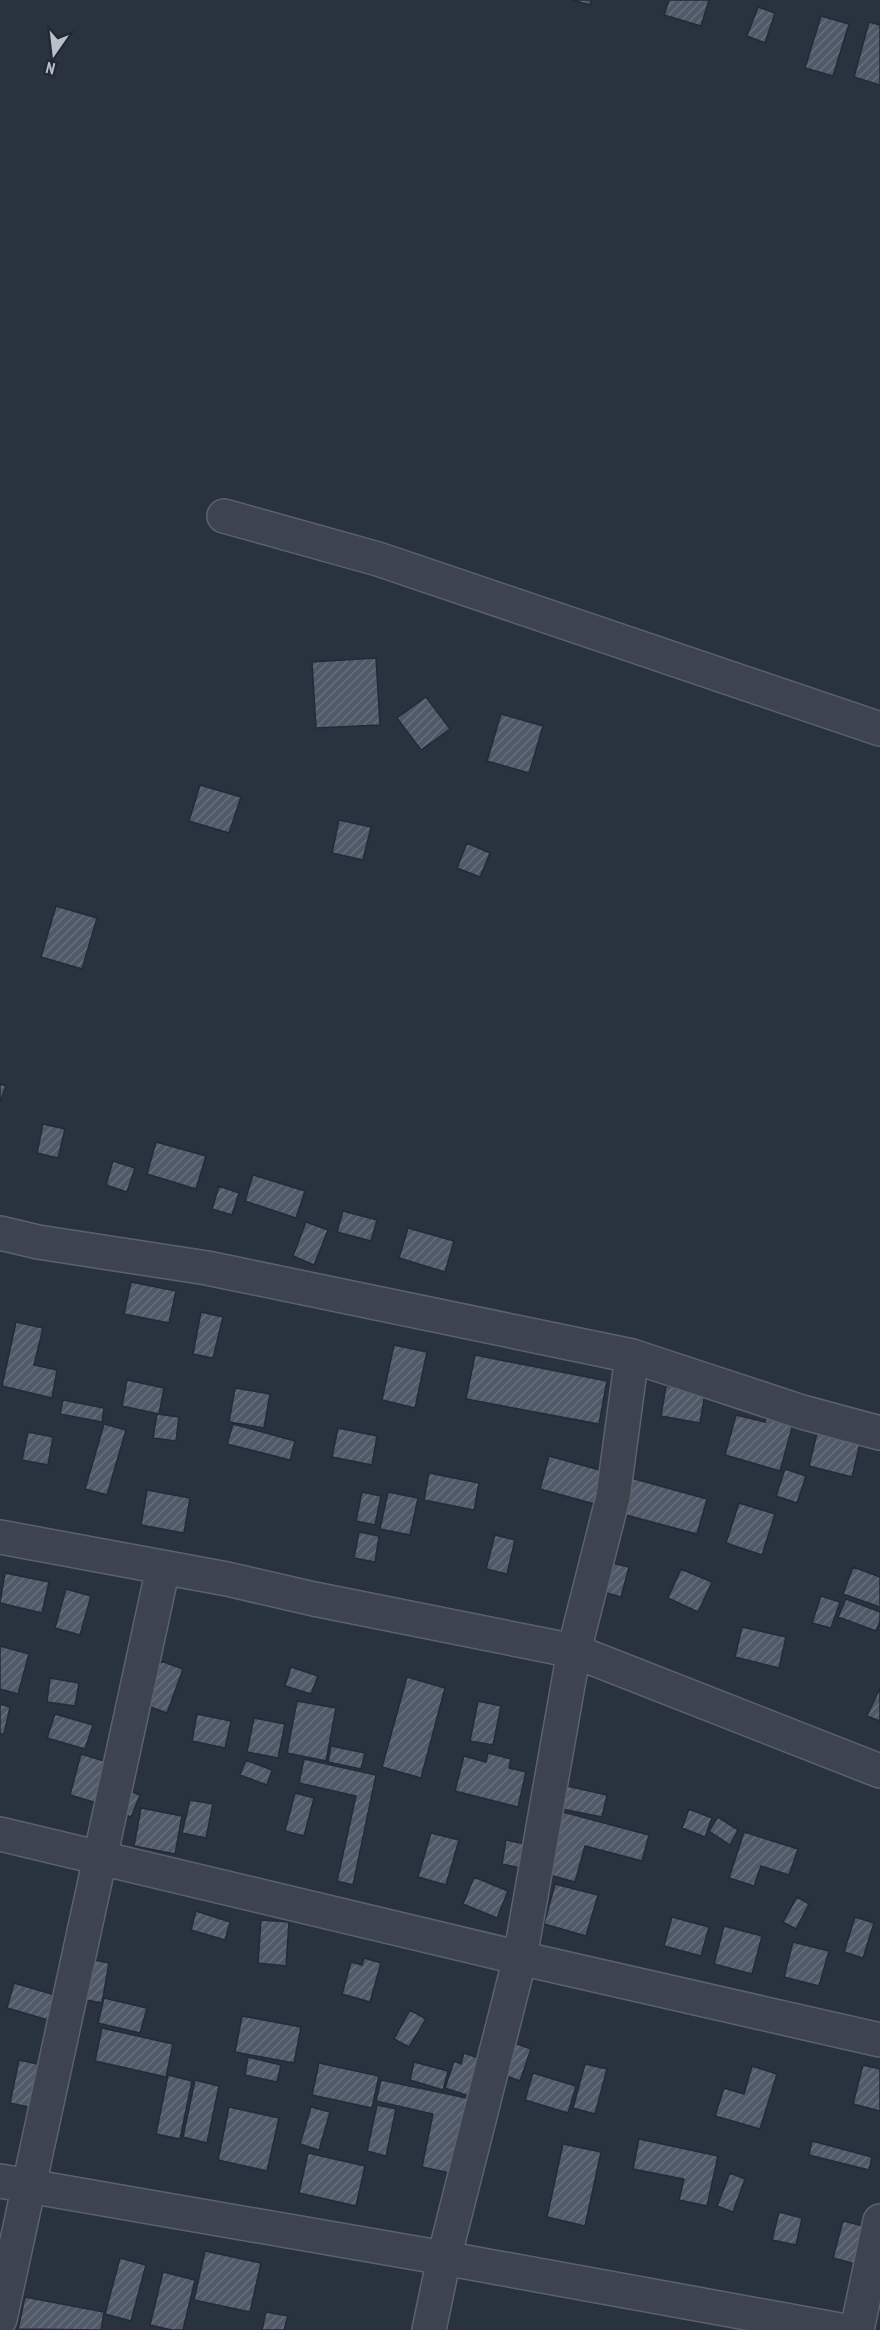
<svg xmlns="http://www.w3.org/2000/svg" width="880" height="2330" viewBox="0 0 880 2330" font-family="'PT Sans Narrow',sans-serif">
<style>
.building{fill:url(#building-hatch);stroke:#242b37;stroke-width:1.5}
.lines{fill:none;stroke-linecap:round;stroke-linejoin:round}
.street-casing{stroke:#5b626d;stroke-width:36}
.street{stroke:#3d4450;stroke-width:33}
</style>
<defs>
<pattern id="building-hatch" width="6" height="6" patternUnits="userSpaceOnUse" patternTransform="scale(1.5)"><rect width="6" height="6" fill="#505968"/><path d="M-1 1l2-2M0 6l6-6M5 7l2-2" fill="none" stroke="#676f7c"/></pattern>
</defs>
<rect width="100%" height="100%" fill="#29323f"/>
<path class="building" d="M572 0H591L590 5Z
M669 0H709L701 26 664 15Z
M758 7 775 13 765 43 747 36Z
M821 16 849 24 833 76 805 68Z
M869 22 880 25V85L854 77Z
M376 658 380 725 316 728 312 662Z
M426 697 450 729 421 750 397 718Z
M501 714 543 726 529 773 487 761Z
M200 785 241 797 229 833 189 821Z
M339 820 371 827 363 860 332 853Z
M467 843 490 853 480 877 457 868Z
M56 906 97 918 82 969 41 957Z
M0 1084 6 1086 0 1102Z
M43 1124 65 1129 58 1158 37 1153Z
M156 1142 206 1156 196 1189 147 1174Z
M113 1161 135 1168 127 1192 106 1185Z
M253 1175 305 1191 296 1218 245 1201Z
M219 1186 239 1193 232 1215 212 1209Z
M343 1211 377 1220 371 1241 337 1232Z
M306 1222 328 1230 314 1265 293 1256Z
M408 1228 454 1241 445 1272 399 1258Z
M131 1282 176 1291 169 1323 124 1314Z
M201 1312 223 1317 213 1358 193 1354Z
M16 1322 43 1328 34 1365 57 1370 52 1398 2 1386Z
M394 1345 427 1352 415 1408 382 1400Z
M475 1355 607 1381 599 1424 466 1399Z
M127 1380 164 1388 159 1414 122 1406Z
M666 1386 705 1393 700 1423 661 1416Z
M235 1388 270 1394 264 1428 229 1422Z
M63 1400 104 1408 102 1422 60 1414Z
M157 1414 179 1417 176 1441 153 1438Z
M736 1415 765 1422 767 1416 793 1424 780 1471 725 1455Z
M104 1424 126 1430 107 1495 85 1489Z
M233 1424 295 1441 290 1460 227 1444Z
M338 1428 377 1436 372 1465 332 1457Z
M818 1429 861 1439 852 1477 809 1466Z
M28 1432 53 1437 48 1465 22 1460Z
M549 1456 607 1472 598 1505 540 1489Z
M785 1469 806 1476 797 1503 776 1496Z
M429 1473 479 1483 474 1510 424 1500Z
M631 1478 707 1499 697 1534 622 1514Z
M147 1490 190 1498 184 1533 141 1525Z
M362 1492 381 1496 375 1525 356 1521Z
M388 1492 418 1498 410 1535 380 1529Z
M739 1503 775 1514 762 1555 726 1543Z
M359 1532 379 1536 375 1562 354 1558Z
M495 1535 515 1540 507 1574 486 1569Z
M608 1562 629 1567 621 1597 600 1591Z
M853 1567 880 1577V1607L843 1594Z
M681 1569 712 1582 698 1612 668 1598Z
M5 1573 49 1582 42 1613 0 1603Z
M66 1589 91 1596 80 1635 55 1628Z
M821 1596 840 1602 831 1628 812 1623Z
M846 1599 880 1612V1621L876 1631 838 1617Z
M742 1627 786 1637 779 1668 735 1657Z
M0 1646 29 1654 18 1694 0 1689Z
M161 1661 183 1669 167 1713 145 1705Z
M291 1667 318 1676 311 1694 285 1686Z
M407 1677 445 1688 421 1778 382 1767Z
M50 1678 79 1683 75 1706 47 1702Z
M880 1688V1721L867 1716Z
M297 1701 336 1708 326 1761 287 1753Z
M478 1701 501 1706 493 1745 470 1741Z
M0 1704 10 1707 4 1734H0Z
M55 1714 93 1725 85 1749 47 1738Z
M197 1714 231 1721 225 1748 192 1741Z
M254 1718 285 1724 278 1758 247 1752Z
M331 1746 365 1753 361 1769 328 1762Z
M488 1753 511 1759 509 1768 526 1772 518 1807 455 1791 464 1756 486 1762Z
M81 1754 111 1763 100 1804 70 1795Z
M304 1759 376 1775 353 1885 337 1881 356 1796 299 1783Z
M246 1760 272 1770 267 1785 240 1775Z
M567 1786 607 1795 602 1817 562 1809Z
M125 1789 140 1795 131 1817 116 1811Z
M295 1793 314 1798 304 1836 285 1831Z
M190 1800 213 1804 206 1838 182 1833Z
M141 1808 182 1816 175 1854 134 1846Z
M689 1809 712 1818 705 1837 682 1828Z
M563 1812 649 1835 642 1861 585 1846 575 1882 546 1874Z
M718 1817 738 1830 730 1845 709 1831Z
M744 1832 798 1849 789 1875 761 1866 754 1886 729 1878Z
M431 1833 459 1840 446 1885 418 1877Z
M506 1840 525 1844 520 1868 502 1864Z
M474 1877 508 1891 497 1918 463 1904Z
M555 1884 598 1895 586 1936 544 1924Z
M797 1897 809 1904 796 1929 783 1922Z
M196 1911 230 1922 225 1940 191 1930Z
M672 1917 709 1927 701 1956 664 1946Z
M855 1917 874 1923 863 1958 844 1952Z
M261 1920 289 1922 286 1966 258 1963Z
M724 1926 762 1936 752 1974 714 1964Z
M793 1942 829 1951 819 1986 784 1977Z
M84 1958 109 1963 102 2003 76 1998Z
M364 1958 381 1963 370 2002 342 1994 351 1962 362 1965Z
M14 1983 55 1995 48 2020 7 2008Z
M104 1998 147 2008 140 2033 98 2023Z
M410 2010 426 2019 409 2047 394 2039Z
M242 2016 301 2027 294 2063 235 2052Z
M102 2028 173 2044 166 2077 95 2061Z
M512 2042 531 2049 520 2081 501 2074Z
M464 2053 484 2060 472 2097 445 2088 454 2061 461 2064Z
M248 2057 281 2065 277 2082 245 2075Z
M19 2060 42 2065 33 2108 10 2103Z
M414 2062 448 2071 443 2090 410 2080Z
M319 2063 379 2076 372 2108 312 2095Z
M585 2064 607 2069 595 2114 573 2108Z
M863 2065 880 2069V2111L853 2104Z
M752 2066 777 2074 760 2129 715 2116 724 2088 744 2094Z
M533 2073 576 2086 568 2113 525 2100Z
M168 2075 192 2081 180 2139 156 2134Z
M195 2080 219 2086 207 2143 183 2137Z
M381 2080 476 2100 459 2175 422 2167 433 2114 376 2101Z
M377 2105 396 2109 386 2156 367 2151Z
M229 2107 279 2118 267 2171 218 2160Z
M311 2107 330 2112 319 2150 300 2144Z
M639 2139 718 2156 707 2206 679 2200 684 2179 633 2169Z
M812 2141 872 2157 869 2170 809 2155Z
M563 2144 601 2152 585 2226 547 2217Z
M308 2153 365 2166 356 2206 299 2193Z
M730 2173 745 2179 733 2212 717 2206Z
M779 2212 802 2218 796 2245 772 2240Z
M843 2221 868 2227 859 2265 833 2258Z
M205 2251 261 2263 250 2312 194 2300Z
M120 2258 146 2265 131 2321 105 2314Z
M163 2272 195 2280 183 2330H172L150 2325Z
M25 2297 104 2312 101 2330 18 2329Z
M266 2312 288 2316 284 2330H262Z"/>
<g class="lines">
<g class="street-casing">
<path id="street" d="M224 516 378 559 880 729
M0 1233 38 1242 207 1268 632 1356 802 1412 880 1433
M0 1537 227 1579 314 1599 574 1651 880 1771
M0 1834 520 1958 880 2040
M0 2181 444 2258 840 2330
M0 2319 163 1568
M429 2330 444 2258 520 1958 574 1651 613 1497 632 1356
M857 2330 880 2221"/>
</g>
<use href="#street" class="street"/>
</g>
<g transform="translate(54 54) rotate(194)" stroke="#222935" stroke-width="4.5" paint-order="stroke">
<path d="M0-4.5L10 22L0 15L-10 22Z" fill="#bac0ca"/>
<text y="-9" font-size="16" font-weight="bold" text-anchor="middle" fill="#bac0ca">N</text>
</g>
</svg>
